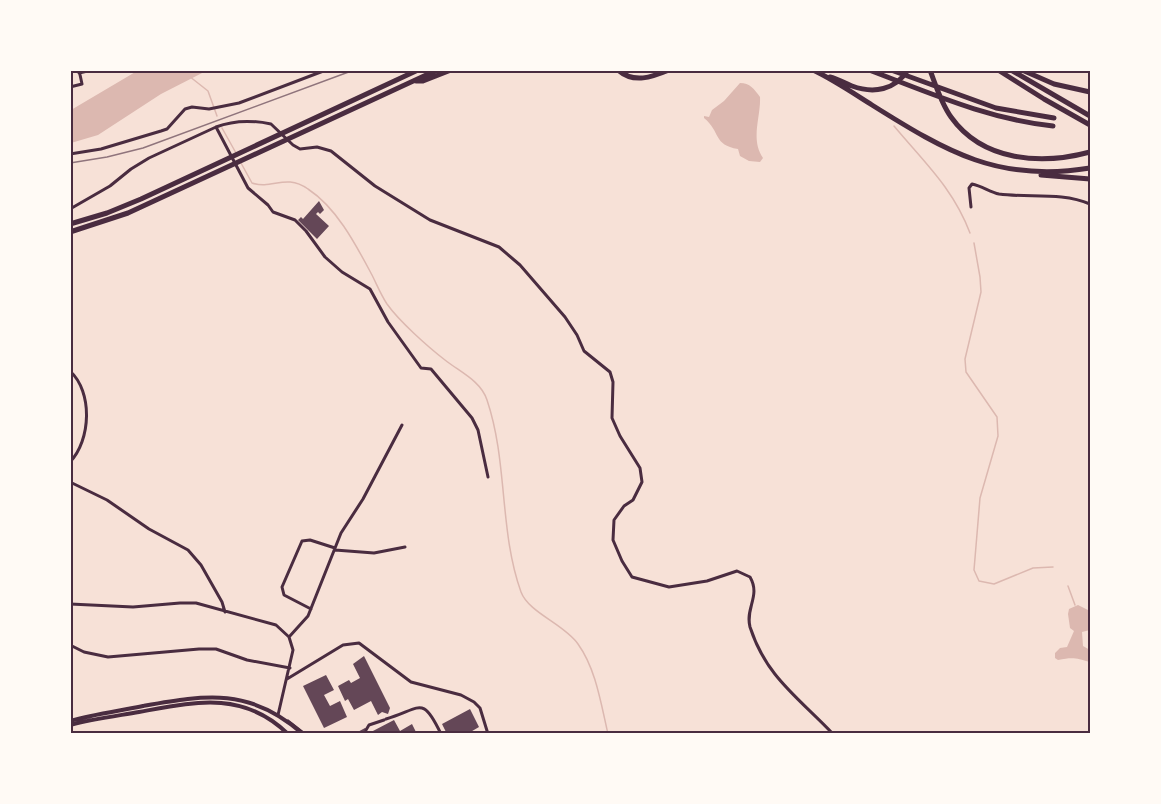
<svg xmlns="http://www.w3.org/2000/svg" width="1161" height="804" viewBox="0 0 1161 804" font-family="'Fira Sans Condensed',sans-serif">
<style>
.water{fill:#dcb8b0}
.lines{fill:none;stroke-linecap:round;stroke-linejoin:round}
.stream{stroke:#dcb8b0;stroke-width:1.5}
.building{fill:#644757}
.service{stroke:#4a2c40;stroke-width:1.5}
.minor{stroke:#4a2c40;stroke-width:3}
.secondary{stroke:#4a2c40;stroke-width:4}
.motorway{stroke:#4a2c40;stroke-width:5}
.rail{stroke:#8f747c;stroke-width:1.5}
.neatline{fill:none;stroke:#4a2c40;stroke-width:2}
</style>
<rect width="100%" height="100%" fill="#f7e1d7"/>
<path class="water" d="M137 71H206L161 94 98 135 71 143V110Z
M740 83C750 83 754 89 760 97 761 117 750 139 763 158L760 162 749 161 740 156 738 149C713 145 721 132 704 118V116L709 117 712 110 724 101Z
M1078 605 1090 611V630L1082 632 1083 646 1090 650V662C1076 658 1073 657 1058 660L1055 658V653L1060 648 1067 647 1074 631 1070 628 1068 614 1069 609Z"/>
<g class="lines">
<path class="stream" d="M189 76 208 91 217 116
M894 126C924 162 953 188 970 233
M222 128 236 153
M241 163 252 183C273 190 285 173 308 189 337 208 356 245 372 275 377 285 381 295 387 304 399 321 428 347 445 360 460 372 481 381 487 400 508 462 499 531 521 592 529 613 564 624 578 644 596 669 601 704 608 734
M974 243 980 277 981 292 965 359 966 372 997 417 998 436 980 498 974 570 979 581 994 584 1033 568 1053 567
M1068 586 1075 605"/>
</g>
<path class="building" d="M319 201 324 210 320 214 318 212 316 214 329 226 317 239 298 220 301 217 303 219Z
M364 656 390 708 388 714 382 712 378 715 371 701 354 710 348 699 345 701 338 686 349 680 351 683 360 678 353 664Z
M326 675 334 690 324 695 330 706 340 701 347 717 324 728 303 686Z
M470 709 479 727 467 734H447L442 724Z
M394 720 400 731 412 724 417 734H354L365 728 368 732H371Z"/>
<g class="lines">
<path class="service" d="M288 720 306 734"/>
<path class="minor" d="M79 73 92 70
M70 87 82 84 79 70
M216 127C234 120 252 120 271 124L293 145 300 149 317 147 331 151 375 186 430 220 499 247 520 265 565 317 577 335 584 351 610 372 613 382 612 418 620 436 640 468 642 482 633 500 624 506 614 520 613 540 622 561 632 577 669 587 707 581 737 571 750 577C761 596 745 608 750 627 766 677 799 698 833 734
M70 154 101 149 161 131 167 129 185 109 192 107 209 109 239 103 326 70
M971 207 969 188 972 184C982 186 990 192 999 194 1030 198 1061 192 1090 204
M70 209 110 186 131 169 149 158 216 127 248 188 268 205 273 212 295 220 306 231 325 257 342 272 370 289 388 322 421 368 431 369 472 418 478 430 488 477
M70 371C93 392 91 440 70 462
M70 482 107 500 149 529 188 550 201 565 222 602 225 612
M335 550 374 553 405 547
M70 604 133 607 180 603H196L276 625 289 637 293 650 278 715
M311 609 284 595 282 587 302 541 310 540 335 548
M289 637 308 616 341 533 363 499 402 425
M70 645 84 652 108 657 199 649H216L247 660 290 668
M287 679 343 645 359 643 411 682 461 695 474 702 480 708 488 734
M386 719C421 709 422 694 441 734
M366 730 369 725 384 720"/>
<path class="secondary" d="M70 721C94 714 119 711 143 706 206 695 250 687 303 734
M70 725C93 719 116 716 139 712 194 702 243 690 288 734"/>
<path class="motorway" d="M618 70C634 84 652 77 669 70
M813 70C834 80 853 93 872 105 947 152 999 183 1090 168
M869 70C930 93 988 119 1053 126
M891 70 996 108 1054 118
M930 70C936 86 941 103 951 117 983 162 1042 165 1090 152
M998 70 1044 99 1090 125
M1011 70 1090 116
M1022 70 1054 84 1090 92
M830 77C838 79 844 83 852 86 874 94 895 90 908 70
M416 81H423L451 70
M1041 175 1090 179
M70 224 107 213 141 199 418 70
M70 232 128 213 437 70"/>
<path class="rail" d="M70 163 107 157 143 148 354 70"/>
</g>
<rect width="1161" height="804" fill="none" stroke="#fffaf5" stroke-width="144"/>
<rect x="72" y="72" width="1017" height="660" class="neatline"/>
</svg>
